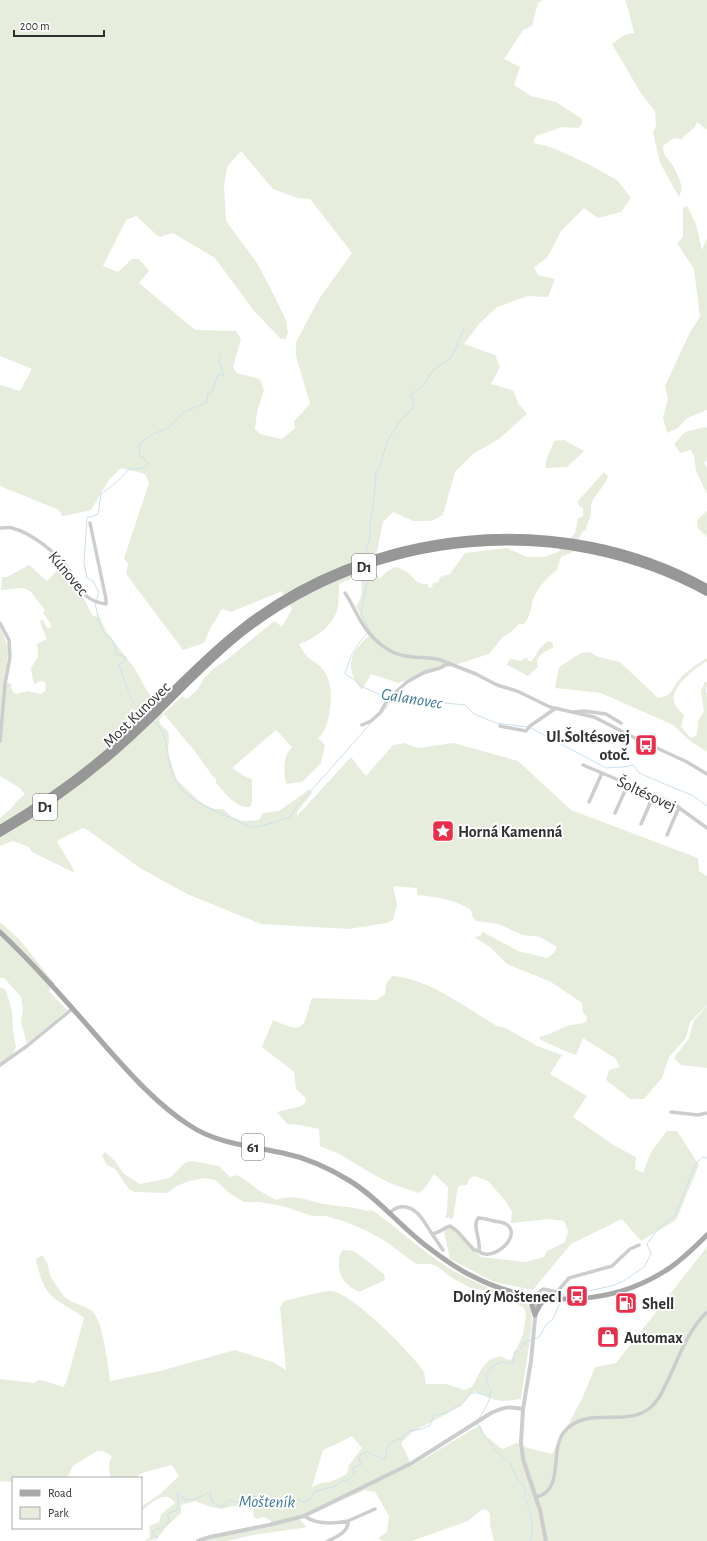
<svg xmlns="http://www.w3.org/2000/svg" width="707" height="1541" viewBox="0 0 707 1541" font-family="'Alegreya Sans',sans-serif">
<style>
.green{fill:#e7eddd;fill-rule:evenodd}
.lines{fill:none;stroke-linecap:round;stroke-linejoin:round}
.stream{stroke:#c9e2ed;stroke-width:1}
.minor{stroke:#cdcdcd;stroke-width:3.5}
.tertiary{stroke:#cdcdcd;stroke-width:4}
.primary{stroke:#a8a8a8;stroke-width:5}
.motorway{stroke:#979797;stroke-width:6}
.labels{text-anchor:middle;stroke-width:4;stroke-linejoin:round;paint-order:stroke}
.shield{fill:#fff;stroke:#6e6e6e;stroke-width:1}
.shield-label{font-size:15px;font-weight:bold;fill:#303030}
.street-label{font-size:16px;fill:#303030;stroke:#fff}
.poi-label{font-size:16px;font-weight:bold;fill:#303030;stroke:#fff;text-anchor:start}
.water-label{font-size:17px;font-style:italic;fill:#3b7894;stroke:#fff}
</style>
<rect width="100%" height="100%" fill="#fff"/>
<path class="green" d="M0 0H543L538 3 532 26 523 30 504 59 520 67 514 85 531 96 556 102 582 119V124L578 128 562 127 536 136 533 143 547 146 558 150 586 163 617 180 631 198 621 212 598 218 584 208 561 231 547 258 534 267 538 275 555 279 548 297 528 296 497 307 479 324 464 344 495 355 500 367 491 384 513 390 518 403 527 414 499 439 473 454 455 472 443 515 431 521H413L393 512 383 522 373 572 380 578 389 570 395 567C398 568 402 569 405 571 414 576 414 584 427 584L429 588 432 587 433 583 438 582 440 577 450 574 465 553 507 548 527 557H544L558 552 575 533 578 518 583 516V508L579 506 577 502 604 472 608 476C606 484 600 489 595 497 588 506 593 510 590 518 588 522 587 524 586 530L582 532 573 552 561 557 557 570C548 576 534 592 532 603 531 612 529 617 524 624H519L512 631 503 637 489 654 398 683 371 674 362 690C344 670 349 652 369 636L356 606C364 594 363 588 359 575L339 584C339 591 339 599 338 606 335 625 316 638 299 644 301 647 303 652 306 655 312 662 320 663 326 674 334 687 331 717 324 731 323 734 320 736 318 738L325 745 321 763 302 782 286 784C284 772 282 757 292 747L276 730 232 768 246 777 252 779V801L250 807C235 808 225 793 216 783V779L211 774 197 754 164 714 159 720 161 725 168 731 169 736 168 754 177 780 198 800 207 806 214 809H223L232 817 242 821 259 820 263 813 279 811 310 789 312 793 297 812V816L351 757 366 776 393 745 404 743 418 748 454 743 518 761 571 810 698 858 699 871 707 876V1005L690 1022 686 1038 669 1057 662 1078 644 1099H630L606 1080 609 1070 620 1067 616 1059 583 1038 576 1055 565 1051 541 1040 539 1037C552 1034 555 1031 567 1026 572 1024 580 1025 586 1022L587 1017 583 1013 582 1003 551 982 507 964 490 947 474 937 480 936 483 932 518 951 547 958 554 953 557 947 540 937 523 935 498 924 476 921 472 915 471 910C454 899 437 897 417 895V888L393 886 397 905 393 920 387 923 349 929 261 924 187 894 140 868 89 831 83 828 60 839 57 842 70 863 75 873 32 852 29 847 13 841 0 846V818C10 811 16 801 25 794L20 788 0 776V625L8 647V655L4 683H9L12 685 11 687 13 692 16 694 27 691 41 694 45 691 46 683C41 680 39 681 35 684L33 681 31 668 38 657 37 644 47 639 40 622 42 619 48 629 52 626 43 613 45 610 30 591 23 588 1 590 2 577H7L29 565 47 581 66 562 92 615 100 618 106 631 135 669 146 689 163 714 182 696 187 699 198 689 204 678 214 668 224 662 273 622H276L282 627 292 609 281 591C265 599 248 604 232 612L222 609 211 627 204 643 183 650 126 574 128 564 124 558 149 483 145 474 121 468 109 480 91 510 65 516H62L59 510 0 486V385L20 391 32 369 0 356ZM241 151 273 189 298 198 310 199 352 253 319 299 296 342V356L310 404 294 421 295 428 282 439 260 434 255 429 257 412 264 390 260 379 237 373 233 367 241 339 236 331 195 330 139 283 149 271 139 259H132L118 272 103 266 126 220 136 216 159 237 173 233 215 258 254 311 281 339H286L288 332 286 320 270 287 257 263 226 221 224 186 227 167Z
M625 0H707V130L697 122 695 127 681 139 674 138 663 146C663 157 668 158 673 166 675 169 674 169 676 172 680 180 684 187 679 197L660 163 653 133 656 125 655 111 642 95 612 44 624 35 634 33 629 12Z
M687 206 696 224 702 250 707 238V410L687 418 678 428 667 433 663 418 668 398 665 386 690 332 700 317 694 269 677 243 683 237V208Z
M705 427 707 428V460L704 463 707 468V494L696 471 694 456 691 450 680 453 674 444 685 432Z
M564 440 584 451 567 467 546 468C545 457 551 452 554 441Z
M707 511V537L698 528 697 520Z
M548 641 553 643V648C545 651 534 656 538 667L528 676 507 665 510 659H512L521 661 525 658H527L528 661H532L540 648Z
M590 652 598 657 620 662 658 698C673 695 670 692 678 681 684 672 698 664 707 658V661C696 668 667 688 675 705 677 709 681 712 684 715L681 727 691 738 696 736 698 727V721L704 711 701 691 705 682H707L706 692 707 694V752L690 741 673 725 601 693 555 688 559 667 581 653Z
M0 922 19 939 55 984 49 991 67 1010 27 1044 21 1022 23 1010 21 997 4 978H0Z
M392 976C428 978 466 1008 497 1026L506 1028 537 1046 562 1055 550 1074 587 1096 573 1117 615 1146 636 1157 635 1169 643 1173 651 1152 667 1131H677L699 1165 676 1220 641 1241 622 1219 571 1244 533 1290 494 1282 450 1259 444 1232 448 1227 453 1229 481 1257 526 1262 544 1257 547 1251 565 1242 568 1231 564 1221 549 1219 511 1223 512 1211 506 1202 488 1181 474 1176 469 1179 467 1185 458 1186C456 1195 455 1215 452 1220L449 1217 447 1218 445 1217 447 1211 448 1187 434 1174 425 1188 419 1193 392 1184 376 1176 341 1155 320 1146 319 1129 300 1125 287 1124 277 1112 302 1106 306 1101 305 1097 296 1089 294 1072 262 1047 273 1020C304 1033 302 1031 311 1001L313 998 377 1000 385 994 386 984Z
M0 987 6 990 12 1011 13 1029 16 1047 12 1055 0 1063Z
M707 1006V1068L681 1065 674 1058 689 1038 694 1020Z
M105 1152 115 1161 124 1174 140 1184 170 1178 186 1162 192 1161 219 1166 230 1177 236 1175 244 1179 260 1191 276 1200C294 1193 307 1201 325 1204 335 1206 344 1206 354 1208 361 1209 365 1212 372 1210 394 1225 414 1244 437 1260 450 1270 470 1280 485 1286 494 1290 528 1301 531 1308 535 1319 523 1383 521 1399 497 1403 496 1401 474 1391L461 1406 411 1433 401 1443 412 1466 480 1425 485 1435 502 1449 517 1443 528 1448 552 1454 582 1399 595 1367 616 1363 707 1247V1541H494L490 1525V1514L487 1510 482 1509 468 1521 412 1541H383L378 1538 387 1532 389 1516 375 1492 365 1490 299 1519 307 1527 302 1528 253 1535 227 1541H204L221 1536 271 1527V1521L264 1517 256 1519 253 1515 254 1508 233 1506 222 1509 211 1507 195 1501 181 1505V1513C177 1517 172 1521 168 1525 160 1534 158 1541 145 1541L150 1537 149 1526 159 1522 161 1514 175 1503C165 1488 151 1504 141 1511V1507L160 1494 179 1476 172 1465 145 1472 133 1478H110L109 1463 112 1456 103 1451H97L73 1466 67 1478H13V1482L0 1481V1379L34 1383 39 1380 45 1381 63 1387 66 1383 84 1318C73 1309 57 1303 48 1292 41 1282 38 1270 36 1259L42 1255C50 1265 47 1267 51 1277 54 1283 59 1289 63 1295 70 1304 83 1304 92 1311 103 1320 108 1366 110 1381L160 1371 235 1350 273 1362 286 1370 280 1307 284 1301C294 1299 324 1290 332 1291 353 1294 410 1352 423 1370 425 1374 425 1378 425 1382L427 1384H447L464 1390 472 1387C481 1372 482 1359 502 1356L505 1359 511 1360 523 1335 526 1314 524 1308 506 1297 483 1290 471 1288 452 1278 438 1267 431 1264H416L385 1241 367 1231 346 1222 326 1216H313L282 1206 259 1202H244L229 1193 215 1180 205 1178 189 1181 177 1186 167 1193 135 1192 129 1189 115 1169 107 1165 102 1156ZM352 1436 362 1448 349 1465 347 1474 330 1482 321 1483 312 1487 323 1450C333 1445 342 1442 352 1436Z
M343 1250 354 1251 384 1274 385 1280 359 1292C346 1285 338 1278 339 1262 339 1256 340 1254 343 1250Z"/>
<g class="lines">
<path class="stream" d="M364 560 370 536V525L373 507 376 473 381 463 387 442 399 422 414 407 411 395 424 385 432 371 450 359 459 341 464 327
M363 571V573L368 578 361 613 370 631
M96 600 99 593 93 581 87 578 84 563 87 517H91L98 514 101 494 118 481 129 469C136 469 144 470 148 464L143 457H140L139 444 153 434 168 428 184 412 208 402 207 395 213 390 218 374 224 376 219 361 220 354
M95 603 100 625 106 636 110 637 115 646 116 654 126 657 123 663 119 664C119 667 130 695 132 700 134 705 141 709 146 713
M368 633C356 644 349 658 345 674L358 682 363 687 387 698
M397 695 403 700H416L465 705 474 714 496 723 528 727
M382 713 396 694
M154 721C171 736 165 760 175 780 187 801 215 811 236 820 241 822 247 827 253 827 257 828 285 819 291 817L294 810 371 723
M531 728 606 768C616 767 623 768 633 765L639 773 674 788 692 795 707 806
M563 1296 566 1292 578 1286 589 1291 611 1286 622 1282 644 1267 651 1254 647 1244 658 1229 676 1214 695 1164 703 1157 707 1158
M535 1339 540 1336 546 1325 553 1319 561 1300
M479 1418C485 1410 490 1401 491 1390L487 1384 486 1374C493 1367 499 1358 510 1364L513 1362 515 1351H519L525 1342 531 1340
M477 1424 481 1429 482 1434 490 1443 493 1449 511 1464 517 1479 524 1486 526 1492 524 1496C529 1505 537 1531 529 1541
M155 1541 158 1537 154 1536 152 1531 161 1528 170 1521 167 1515 171 1512 177 1511 179 1501 177 1493 181 1495 185 1500 196 1499 210 1492 212 1502 221 1507 229 1500 236 1502 286 1505 290 1499H295L304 1502 310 1499 315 1491C321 1490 326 1489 332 1487 337 1485 342 1480 347 1480L355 1474 353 1468 362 1464 359 1459 361 1454 367 1452 385 1460 387 1448 391 1442 402 1438 410 1431 422 1429 430 1425 434 1415 446 1413 462 1403 471 1393H477L490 1396"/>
<path class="minor" d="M0 528C4 528 9 527 12 528 32 533 58 554 69 570 81 587 82 601 106 604V599L90 523
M345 593C352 603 356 614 362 623 371 638 388 654 406 656 422 659 432 655 448 663L440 668 425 672 407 682 388 699 380 713 371 721 362 725
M0 623 9 640 10 657 5 684 0 741
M448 663 476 674 497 685 517 691 550 707 594 717 633 737 687 762 707 774
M574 712 584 711 606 714 621 723
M500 726 526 731 530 726 556 708
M583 765 671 802 707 828
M589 802 602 773
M615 813 628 784
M641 824 654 794
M667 835 679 807
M0 1065 27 1046 72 1009
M671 1112 698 1115 707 1113
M389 1214C392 1210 395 1208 400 1207 416 1204 425 1223 432 1234 440 1233 443 1228 450 1226L457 1231 474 1250C479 1250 481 1254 485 1254 501 1256 521 1233 506 1224 503 1222 498 1222 494 1221 489 1220 484 1218 478 1218 472 1227 481 1239 479 1250
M432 1234 443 1250
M537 1297 538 1293 543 1289 557 1292 569 1278 612 1266 630 1249 639 1245
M536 1497C565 1491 549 1451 564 1432 586 1405 625 1428 650 1408 659 1401 663 1390 668 1380 679 1357 688 1330 707 1312
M304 1516C317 1525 333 1524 348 1521 349 1532 336 1537 328 1541
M348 1521 375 1509"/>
<path class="tertiary" d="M537 1297 531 1361 523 1409 521 1442 523 1459 540 1510 546 1541
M198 1541 210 1537 269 1525 304 1516 412 1463 491 1413C504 1407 509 1406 523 1409"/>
<path class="primary" d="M0 932C38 968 73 1009 108 1049 132 1076 158 1105 189 1125 217 1144 251 1146 283 1153 307 1158 329 1168 350 1181 378 1198 399 1225 425 1245 440 1256 455 1268 472 1276 532 1307 607 1308 665 1271 680 1262 694 1248 707 1235
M520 1295 531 1302 535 1315
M535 1314 541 1303 549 1299"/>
<path class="motorway" d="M0 828C46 801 89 770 128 734 164 700 198 662 237 631 367 526 559 505 707 587
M0 834C47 807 91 775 131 738 169 704 203 664 244 632 375 530 561 513 707 593"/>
</g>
<defs>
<g id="bus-square" transform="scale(1.15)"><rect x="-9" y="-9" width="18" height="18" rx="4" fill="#e92f4b" stroke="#fff"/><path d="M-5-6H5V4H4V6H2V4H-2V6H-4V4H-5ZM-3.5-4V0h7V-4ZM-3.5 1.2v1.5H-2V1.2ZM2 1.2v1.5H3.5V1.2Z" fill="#fff"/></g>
<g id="sight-square" transform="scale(1.15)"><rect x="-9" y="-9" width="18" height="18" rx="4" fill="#e92f4b" stroke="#fff"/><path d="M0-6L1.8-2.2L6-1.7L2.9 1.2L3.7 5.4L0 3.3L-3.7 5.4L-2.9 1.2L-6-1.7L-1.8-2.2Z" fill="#fff"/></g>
<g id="fuel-square" transform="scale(1.15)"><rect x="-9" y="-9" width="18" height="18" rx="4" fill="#e92f4b" stroke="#fff"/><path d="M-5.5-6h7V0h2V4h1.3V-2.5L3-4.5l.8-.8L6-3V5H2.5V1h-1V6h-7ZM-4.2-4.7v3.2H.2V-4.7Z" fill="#fff"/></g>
<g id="shop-square" transform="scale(1.15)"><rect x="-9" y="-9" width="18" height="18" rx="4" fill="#e92f4b" stroke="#fff"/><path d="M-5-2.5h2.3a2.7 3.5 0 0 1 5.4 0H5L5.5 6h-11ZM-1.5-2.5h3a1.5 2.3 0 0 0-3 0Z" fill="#fff"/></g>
</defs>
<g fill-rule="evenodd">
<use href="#bus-square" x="646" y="745"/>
<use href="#sight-square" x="443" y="831"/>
<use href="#bus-square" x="577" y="1296"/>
<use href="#fuel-square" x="626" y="1303"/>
<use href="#shop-square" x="608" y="1337"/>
</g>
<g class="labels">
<g class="shield">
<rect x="352" y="554" width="24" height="26" rx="3"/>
<rect x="33" y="794" width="24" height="26" rx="3"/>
<rect x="242" y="1134" width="22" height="26" rx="3"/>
</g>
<g class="shield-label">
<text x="364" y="572">D1</text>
<text x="45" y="812">D1</text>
<text x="253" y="1152">61</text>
</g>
<g class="street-label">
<text transform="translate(69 573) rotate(50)" y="6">Kúnovec</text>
<text transform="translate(136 714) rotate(-44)" y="6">Most Kunovec</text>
<text transform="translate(647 793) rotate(25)" y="6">Šoltésovej</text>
</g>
<g class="poi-label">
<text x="630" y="742" text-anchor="end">Ul.Šoltésovej<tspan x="630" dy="18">otoč.</tspan></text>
<text x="458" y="837">Horná Kamenná</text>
<text x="562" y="1302" text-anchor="end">Dolný Moštenec I</text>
<text x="642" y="1309">Shell</text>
<text x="624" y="1343">Automax</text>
</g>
<g class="water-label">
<text transform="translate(412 698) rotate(9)" y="6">Galanovec</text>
<text transform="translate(267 1501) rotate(1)" y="6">Mošteník</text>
</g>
</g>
<rect x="12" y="1477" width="130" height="52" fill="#ffffff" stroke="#acacac"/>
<rect x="20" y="1490" width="20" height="6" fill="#a8a8a8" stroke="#acacac"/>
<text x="48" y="1497" font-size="12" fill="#303030">Road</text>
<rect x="20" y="1507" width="20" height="12" fill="#e7eddd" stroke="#acacac"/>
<text x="48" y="1517" font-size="12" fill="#303030">Park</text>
<path d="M14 30v6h90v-6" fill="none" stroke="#303030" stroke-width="2"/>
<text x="20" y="30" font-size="12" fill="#303030" stroke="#ffffff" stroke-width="3" paint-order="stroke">200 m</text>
</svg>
